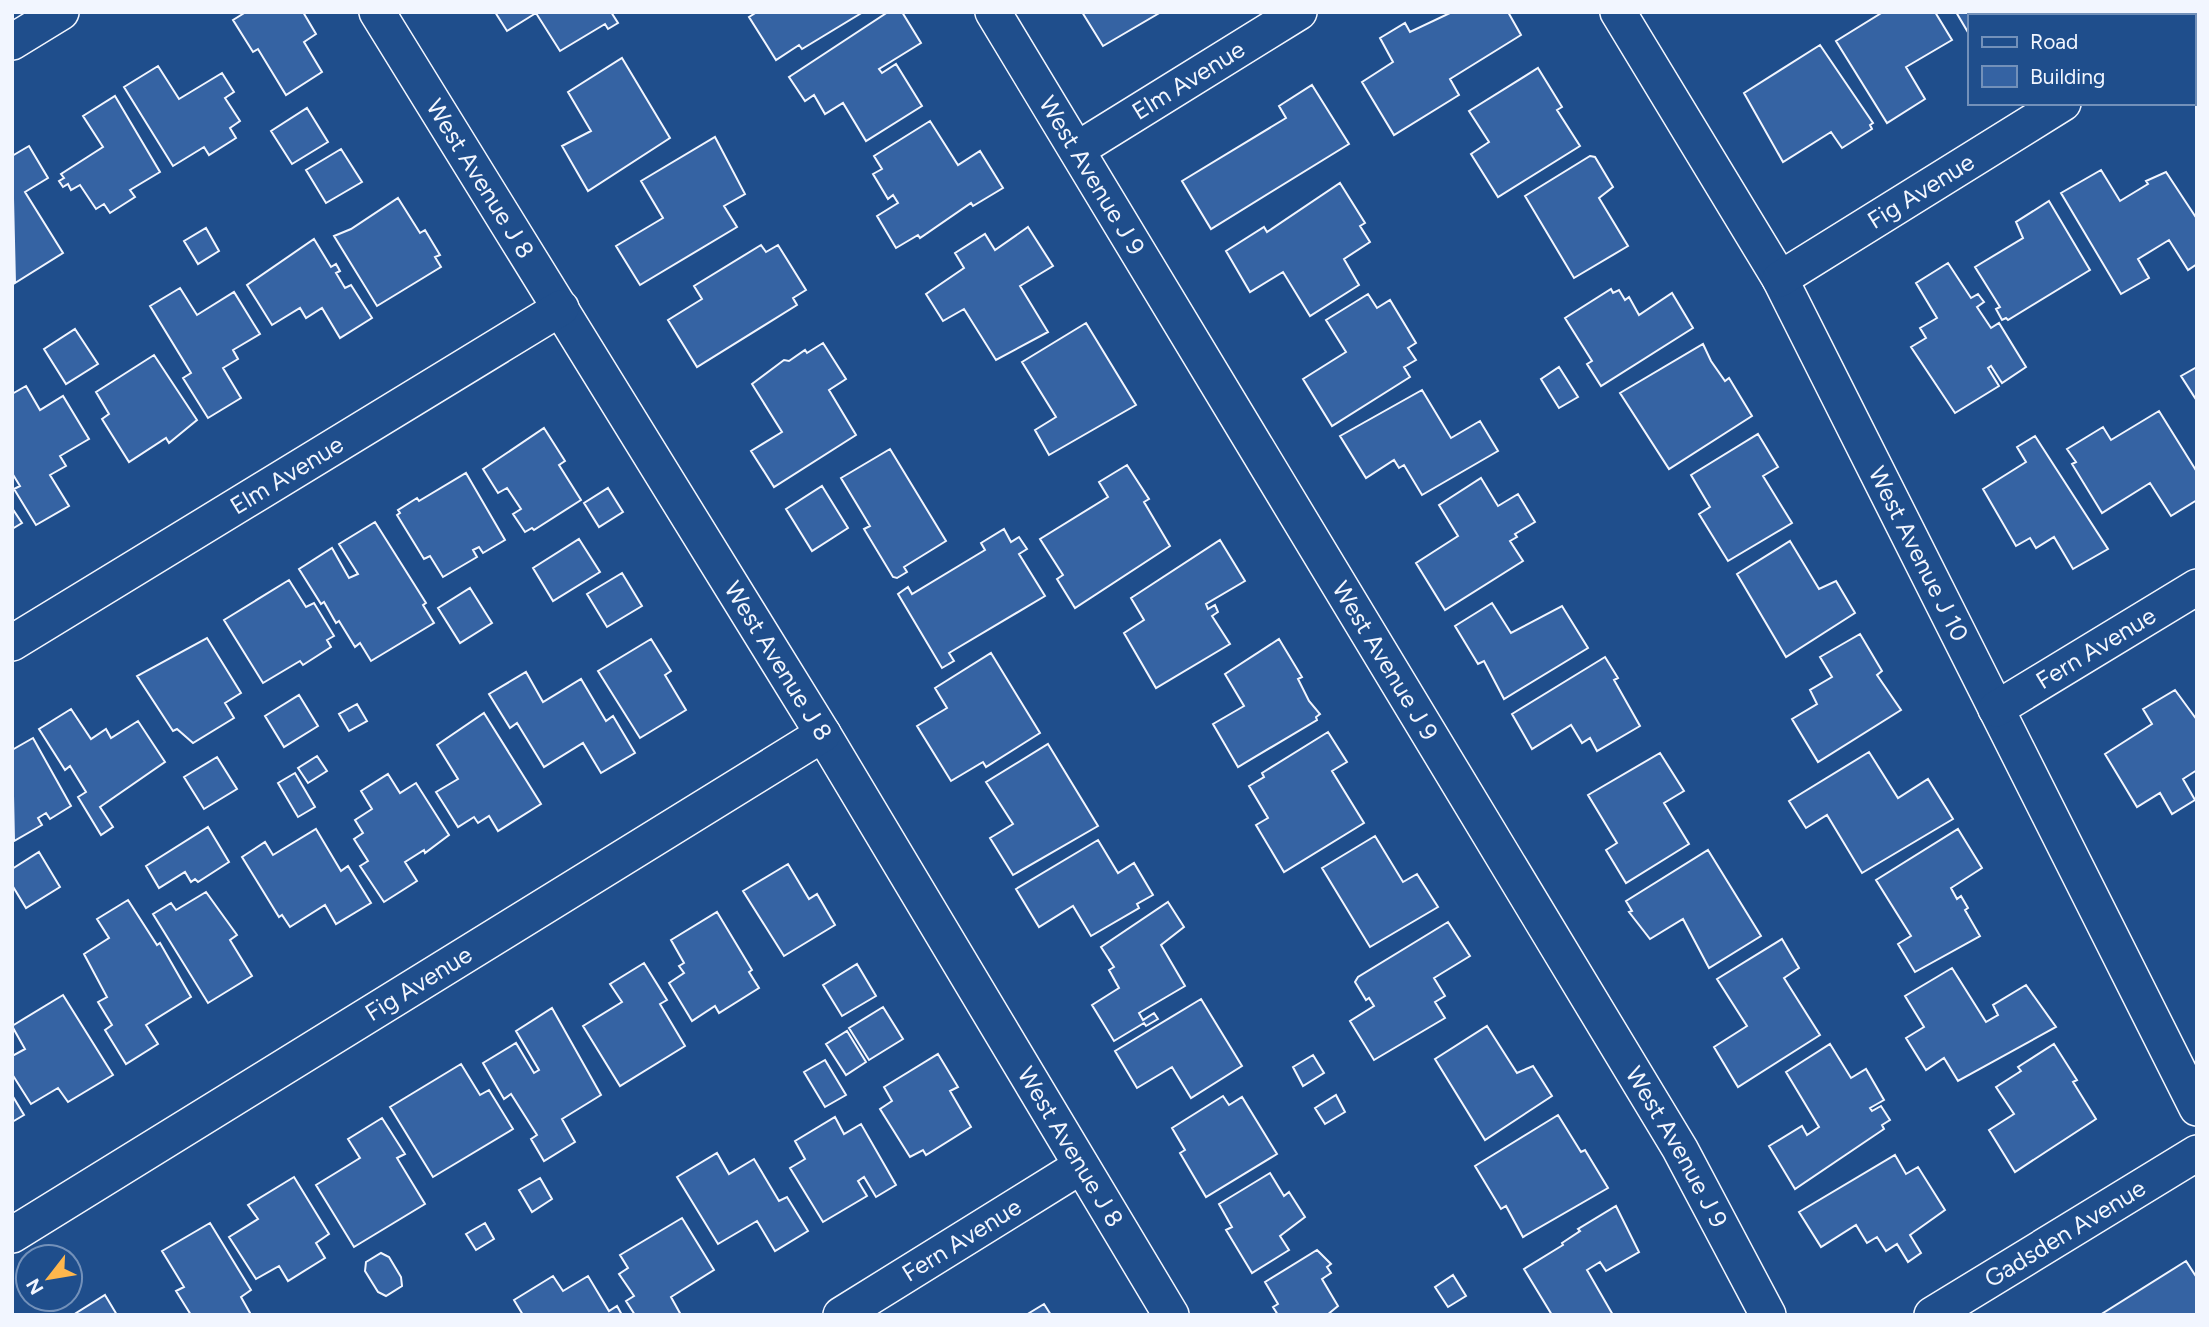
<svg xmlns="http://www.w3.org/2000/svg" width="2209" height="1327" viewBox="0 0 2209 1327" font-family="Figtree,sans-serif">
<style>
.building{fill:#3563a3;stroke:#f2f6ff;stroke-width:2}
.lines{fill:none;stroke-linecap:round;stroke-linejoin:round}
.minor-casing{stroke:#f2f6ff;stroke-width:38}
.minor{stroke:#1f4e8c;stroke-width:35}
.labels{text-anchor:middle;stroke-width:5;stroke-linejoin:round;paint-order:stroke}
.street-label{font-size:24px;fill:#f2f6ff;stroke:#1f4e8c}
</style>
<rect width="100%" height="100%" fill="#1f4e8c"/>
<path class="building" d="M246 12H303L316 34 304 42 322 72 286 95 258 49 253 52 233 20Z
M495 12H611L618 23 608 29 605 24 560 51 536 13 507 31Z
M757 12H863L802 49 799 45 776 60 749 17Z
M888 12H902L921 43 879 69 882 73 896 64 922 106 866 141 843 103 825 114 814 95 805 101 789 77Z
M1082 12H1161L1103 46Z
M1452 12H1508L1521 35 1450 79 1459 95 1394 135 1362 82 1393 62 1380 38 1405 23 1410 32Z
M1883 12H1935L1952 40 1906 67 1925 99 1887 123 1836 41Z
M1956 12H2059V13L2055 16H1969V34Z
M1820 45 1873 123 1870 125 1872 129 1842 148 1831 132 1783 162 1744 93Z
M622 58 670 138 588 191 562 146 591 131 568 92Z
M158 66 179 99 222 73 234 92 225 98 240 121 230 128 236 138 209 155 204 147 173 166 124 87Z
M1538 68 1562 107 1557 110 1580 146 1498 197 1471 154 1489 142 1469 111Z
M1312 85 1349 144 1211 229 1182 181 1286 118 1279 106Z
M115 96 160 172 130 190 135 197 110 213 104 204 96 209 80 185 71 190 68 184 63 187 59 181 64 178 61 174 103 147 83 116Z
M307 108 328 142 292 164 271 131Z
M930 121 958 165 980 151 1003 188 973 206 971 203 920 238 918 235 896 248 877 216 898 203 893 195 888 199 873 174 882 169 874 156Z
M715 137 745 194 724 206 737 227 640 285 616 246 663 218 641 181Z
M29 146 48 178 25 192 63 253 15 283 12 156Z
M341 149 362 182 326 203 306 170Z
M1590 156 1595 157 1613 187 1599 198 1628 246 1574 278 1525 196Z
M2101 170 2120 201 2148 184 2146 181 2166 172 2197 219V264L2188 270 2169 240 2138 259 2149 278 2121 294 2061 193Z
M1340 183 1365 223 1360 226 1370 242 1344 259 1359 285 1310 316 1283 272 1250 292 1226 251 1264 227 1267 232Z
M398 198 420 233 425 230 440 255 435 257 441 267 377 306 334 236 351 229Z
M2049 201 2090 270 2008 320 2006 318 2002 320 1996 309 2000 307 1975 267 2023 238 2016 222Z
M1028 227 1053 266 1020 286 1048 332 996 360 964 309 943 321 926 294 964 268 955 253 985 234 995 250Z
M206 228 219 251 198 264 184 241Z
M314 239 331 267 336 264 340 271 336 273 345 288 351 285 372 318 340 338 322 308 306 318 300 308 272 325 247 285Z
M761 245 766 252 778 245 806 290 793 298 797 305 697 367 668 320 702 299 694 286Z
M1948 263 1971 298 1978 294 1984 302 1977 307 1991 328 1999 323 2026 367 2002 383 1991 366 1988 368 1999 386 1955 413 1911 347 1926 338 1920 328 1937 318 1916 283Z
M180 288 197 315 234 292 260 334 233 350 238 359 223 368 241 398 208 418 183 378 191 373 150 306Z
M1611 289 1613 293 1619 290 1625 300 1629 297 1639 315 1672 293 1693 328 1601 386 1587 364 1592 361 1565 318Z
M1368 294 1377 308 1390 300 1416 343 1408 348 1416 360 1404 367 1410 377 1332 426 1303 379 1346 352 1326 320Z
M1086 323 1136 405 1049 455 1035 430 1056 417 1022 362Z
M75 329 98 364 66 384 44 349Z
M823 343 846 379 829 390 856 435 774 487 751 451 782 432 752 384 784 360 789 361 805 350 807 353Z
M1703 344 1711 361 1725 381 1729 378 1752 416 1669 469 1620 393Z
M154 355 197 420 169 443 166 438 129 462 102 419 109 414 96 392Z
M1559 367 1578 397 1559 408 1541 379Z
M2197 367V401L2181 376Z
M26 386 40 410 63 396 89 439 60 456 66 466 50 475 69 506 36 525 14 489 20 486 12 473V394Z
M1422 390 1451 438 1480 421 1498 451 1422 495 1404 465 1399 468 1394 460 1366 478 1340 436Z
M2159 411 2197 472V500L2171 516 2150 483 2102 513 2072 464 2076 462 2067 449 2103 427 2111 440Z
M544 428 565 461 559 465 581 500 534 530 532 528 525 532 513 514 521 509 507 488 498 493 483 469Z
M1758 434 1778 467 1763 476 1792 523 1728 561 1699 514 1710 507 1691 475Z
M2035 436 2108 549 2073 569 2054 537 2036 548 2030 538 2016 546 1983 489 2026 462 2017 447Z
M890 449 946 541 904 567 907 572 897 578 893 577 864 529 870 526 841 478Z
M1127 465 1149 499 1144 502 1170 546 1075 608 1057 579 1063 575 1040 539 1108 497 1099 482Z
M466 473 505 540 483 553 479 547 473 550 477 557 443 577 430 556 424 559 397 515 400 513 398 510 417 498 419 501Z
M1481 478 1498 506 1518 494 1535 522 1515 534 1517 537 1510 541 1523 561 1445 610 1416 563 1458 536 1439 505Z
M822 486 848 528 812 551 786 509Z
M608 488 623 512 599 527 584 503Z
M12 508 22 523 12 529Z
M375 522 426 603 423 605 434 623 371 661 360 643 355 647 339 621 336 623 324 602 321 604 299 569 332 548 349 578 358 574 339 544Z
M1004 529 1011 542 1019 537 1027 549 1019 554 1045 596 949 653 954 661 942 668 898 594 908 587 912 594 985 550 981 543Z
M579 539 600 572 553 601 533 568Z
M1220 540 1245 581 1206 604 1208 609 1215 605 1218 612 1212 616 1230 644 1156 688 1124 633 1144 620 1131 598Z
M1790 541 1819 589 1836 581 1855 613 1786 657 1737 574Z
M622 573 642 606 607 627 587 594Z
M289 580 306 607 314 603 334 636 327 640 331 647 303 665 300 661 263 683 224 620Z
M470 588 492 623 460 643 438 608Z
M1492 603 1511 633 1562 606 1588 648 1504 699 1484 661 1478 664 1455 626Z
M1860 634 1882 671 1877 675 1901 710 1818 762 1792 719 1817 704 1810 690 1832 677 1820 657Z
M207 638 241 693 225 703 234 718 193 743 177 729 173 731 137 676Z
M651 639 671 671 665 675 686 710 640 738 598 671Z
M1279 639 1302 677 1298 679 1309 701 1320 714 1316 717 1317 720 1238 767 1213 724 1244 706 1225 674Z
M991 653 1040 733 986 767 983 762 951 781 917 726 947 708 935 688Z
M1605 657 1618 678 1614 680 1640 726 1597 751 1590 738 1582 743 1571 725 1532 749 1512 714Z
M526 672 543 702 581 679 606 721 613 716 635 753 601 773 583 743 544 767 517 723 510 728 489 694Z
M2175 690 2197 720V770L2183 779 2195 800 2172 814 2160 793 2137 807 2105 754 2152 724 2143 709Z
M299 695 318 726 284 747 265 716Z
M357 704 367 721 349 731 339 714Z
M71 709 91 739 106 729 111 738 138 721 165 762 100 807 113 827 101 835 78 797 86 792 70 766 65 770 39 729Z
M484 713 541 804 498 831 489 816 478 823 474 817 458 827 436 792 458 779 437 745Z
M1328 732 1347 762 1332 771 1364 823 1284 872 1256 825 1268 818 1249 786 1264 777 1262 773Z
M33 738 71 806 50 819 46 813 38 818 42 825 14 841 12 750Z
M1048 744 1098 826 1013 875 990 838 1013 824 986 782Z
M1869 752 1898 798 1928 779 1953 819 1862 873 1827 815 1806 828 1789 801Z
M1660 753 1684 791 1664 803 1689 844 1626 883 1606 850 1617 843 1588 795Z
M317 756 327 771 308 783 298 768Z
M217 757 237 789 204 809 184 777Z
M295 773 315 807 298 817 278 783Z
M388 774 400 793 416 783 449 835 425 853 424 850 405 862 417 881 384 902 360 866 368 861 354 839 363 833 355 820 372 809 361 791Z
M208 827 229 862 198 882 195 879 191 882 185 872 159 888 146 866Z
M316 829 341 871 348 866 371 903 336 924 325 905 290 927 282 915 279 917 242 857 265 842 273 855Z
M1958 829 1982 868 1951 888 1957 899 1961 896 1968 908 1965 910 1980 936 1915 972 1898 944 1911 936 1876 880Z
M1375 836 1403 882 1417 874 1438 907 1370 947 1322 868Z
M1098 840 1118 873 1134 863 1153 895 1137 904 1139 908 1091 936 1073 906 1039 927 1016 889Z
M1708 850 1761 936 1709 968 1683 919 1650 939 1629 912 1632 911 1626 901Z
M39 852 60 887 26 908 12 885V869Z
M788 864 809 899 817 894 835 925 784 956 743 891Z
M206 892 237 935 230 940 252 976 208 1003 153 914 171 903 176 910Z
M128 900 157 945 160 943 191 997 146 1025 158 1044 126 1064 105 1030 112 1025 98 1002 107 997 84 954 109 938 97 919Z
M1168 902 1184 927 1161 945 1185 986 1139 1013 1143 1020 1154 1013 1158 1019 1146 1026 1144 1023 1114 1041 1092 1005 1119 988 1109 970 1114 967 1101 947Z
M717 912 752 970 749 972 759 988 719 1013 715 1006 692 1021 669 983 684 973 679 966 684 963 671 940Z
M1448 922 1470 956 1434 978 1445 996 1435 1002 1445 1018 1374 1060 1350 1021 1374 1006 1369 998 1366 1000 1355 982 1358 977Z
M1782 939 1799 968 1784 978 1820 1035 1738 1087 1714 1047 1747 1026 1717 979Z
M644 963 667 1000 660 1004 685 1046 620 1086 583 1026 622 1002 610 984Z
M857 964 876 996 842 1016 823 985Z
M1952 968 1986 1022 1998 1015 1993 1005 2026 985 2056 1027 1958 1081 1944 1058 1926 1070 1906 1038 1924 1027 1905 996Z
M63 995 113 1075 68 1102 58 1088 31 1104 12 1074V1056L25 1049 12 1026Z
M1201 999 1242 1066 1191 1098 1172 1067 1137 1088 1115 1051Z
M883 1007 903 1039 869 1060 849 1028Z
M552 1008 601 1095 562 1119 575 1142 544 1161 531 1139 537 1135 511 1094 504 1099 483 1063 516 1043 534 1073 539 1070 516 1031Z
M1487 1026 1517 1073 1533 1066 1552 1096 1485 1140 1435 1059Z
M847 1031 866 1062 846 1075 826 1044Z
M1830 1044 1851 1078 1866 1069 1884 1100 1870 1108 1872 1111 1881 1106 1890 1120 1882 1125 1884 1129 1795 1189 1769 1146 1802 1126 1807 1135 1819 1127 1786 1072Z
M2054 1044 2077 1080 2073 1082 2096 1119 2015 1172 1989 1130 2014 1114 1996 1087 2021 1071 2018 1067Z
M938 1054 958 1087 950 1091 971 1127 926 1155 923 1150 910 1157 880 1109 892 1101 884 1087Z
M1313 1055 1324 1073 1303 1086 1293 1067Z
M825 1060 846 1095 825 1107 804 1072Z
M461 1064 480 1095 489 1090 513 1129 433 1177 390 1107Z
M12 1095 24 1115 12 1122Z
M1336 1095 1345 1112 1325 1124 1315 1108Z
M1223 1096 1229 1105 1242 1097 1277 1154 1206 1197 1180 1153 1185 1150 1172 1128Z
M1558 1115 1581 1152 1585 1150 1608 1188 1523 1237 1506 1206 1501 1209 1475 1166Z
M835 1117 844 1134 861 1124 896 1185 876 1197 864 1177 858 1181 867 1196 823 1222 790 1168 805 1159 795 1141Z
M382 1118 405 1154 397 1158 425 1204 354 1247 316 1185 360 1158 348 1139Z
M717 1153 729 1174 754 1159 779 1201 787 1197 808 1231 775 1251 757 1221 718 1244 677 1177Z
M1895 1155 1906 1174 1918 1167 1945 1210 1910 1235 1921 1253 1908 1262 1897 1244 1886 1251 1877 1237 1867 1243 1856 1225 1821 1247 1799 1212Z
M1270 1173 1284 1196 1289 1192 1305 1217 1280 1236 1289 1250 1252 1273 1226 1230 1232 1227 1219 1204Z
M294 1177 329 1234 316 1243 325 1258 288 1281 279 1266 256 1279 229 1237 258 1219 248 1205Z
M540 1178 552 1199 532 1212 519 1190Z
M1616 1206 1639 1252 1606 1271 1600 1262 1587 1270 1613 1315H1552L1524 1269 1563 1245 1562 1243 1580 1231 1578 1229Z
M682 1218 714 1270 671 1297 681 1315H635L626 1301 634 1296 619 1274 628 1268 620 1255Z
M210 1223 251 1290 241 1297 250 1313 247 1315H191L176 1291 184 1287 162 1251Z
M485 1223 494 1239 476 1250 466 1234Z
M1317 1250 1331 1264 1327 1267 1331 1273 1322 1279 1338 1306 1327 1315H1278L1273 1307 1278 1304 1265 1282Z
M381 1253 389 1257 401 1277 402 1286 386 1296 378 1292 365 1271 366 1262Z
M2186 1261 2197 1278V1315H2100Z
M1453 1275 1466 1296 1448 1307 1435 1287Z
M553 1276 563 1291 588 1276 609 1311 617 1306 622 1315H523L514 1300Z
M105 1295 117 1315H73Z
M1044 1304 1051 1315H1026Z"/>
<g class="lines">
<g class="minor-casing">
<g id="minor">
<path id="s1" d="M377 12 823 734 1171 1315"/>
<path id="s2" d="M993 12 1680 1149 1768 1315"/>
<path id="s3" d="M1618 12 1780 279 2197 1108"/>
<path d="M2193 23 2197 20"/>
<path d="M12 42 61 12"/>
<path id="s4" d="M1078 149 1299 12"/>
<path id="s5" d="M1780 279 2063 103"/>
<path id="s6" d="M12 643 561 308"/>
<path id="s7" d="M1996 709 2197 587"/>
<path id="s8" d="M12 1235 823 734"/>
<path id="s9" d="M841 1315 1081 1166"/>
<path id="s10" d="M1932 1315 2197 1153"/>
</g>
</g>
<use href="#minor" class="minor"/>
</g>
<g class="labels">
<g class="street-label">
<text dy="8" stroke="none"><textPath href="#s4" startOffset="130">Elm Avenue</textPath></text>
<text dy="8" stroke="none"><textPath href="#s2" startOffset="191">West Avenue J 9</textPath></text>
<text dy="8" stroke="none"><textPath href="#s1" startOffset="196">West Avenue J 8</textPath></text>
<text dy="8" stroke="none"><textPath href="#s5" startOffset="166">Fig Avenue</textPath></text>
<text dy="8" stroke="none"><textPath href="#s6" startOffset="322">Elm Avenue</textPath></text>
<text dy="8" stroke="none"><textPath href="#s3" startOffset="620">West Avenue J 10</textPath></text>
<text dy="8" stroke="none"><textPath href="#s7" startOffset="117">Fern Avenue</textPath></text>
<text dy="8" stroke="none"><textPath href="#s2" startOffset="758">West Avenue J 9</textPath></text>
<text dy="8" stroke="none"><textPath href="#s1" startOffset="763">West Avenue J 8</textPath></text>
<text dy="8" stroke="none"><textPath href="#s8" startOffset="478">Fig Avenue</textPath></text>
<text dy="8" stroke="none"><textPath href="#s1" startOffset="1330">West Avenue J 8</textPath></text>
<text dy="8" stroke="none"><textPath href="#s2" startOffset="1325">West Avenue J 9</textPath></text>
<text dy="8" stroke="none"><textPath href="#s10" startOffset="156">Gadsden Avenue</textPath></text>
<text dy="8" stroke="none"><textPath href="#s9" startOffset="142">Fern Avenue</textPath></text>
</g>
</g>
<rect width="2209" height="1327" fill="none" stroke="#f2f6ff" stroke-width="28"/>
<rect x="1968" y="14" width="228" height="91" fill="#1f4e8c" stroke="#7391ba" stroke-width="2"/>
<rect x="1982" y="37" width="35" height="10" fill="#1f4e8c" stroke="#7391ba" stroke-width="2"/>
<text x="2030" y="49" font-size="21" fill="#f2f6ff">Road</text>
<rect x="1982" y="66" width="35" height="21" fill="#3563a3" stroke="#7391ba" stroke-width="2"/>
<text x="2030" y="84" font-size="21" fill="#f2f6ff">Building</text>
<g transform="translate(49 1278) rotate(239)"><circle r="33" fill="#1f4e8c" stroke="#7391ba" stroke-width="2"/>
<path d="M0-5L12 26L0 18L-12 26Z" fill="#ffb74d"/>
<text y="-10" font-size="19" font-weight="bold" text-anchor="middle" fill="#f2f6ff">N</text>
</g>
</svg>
